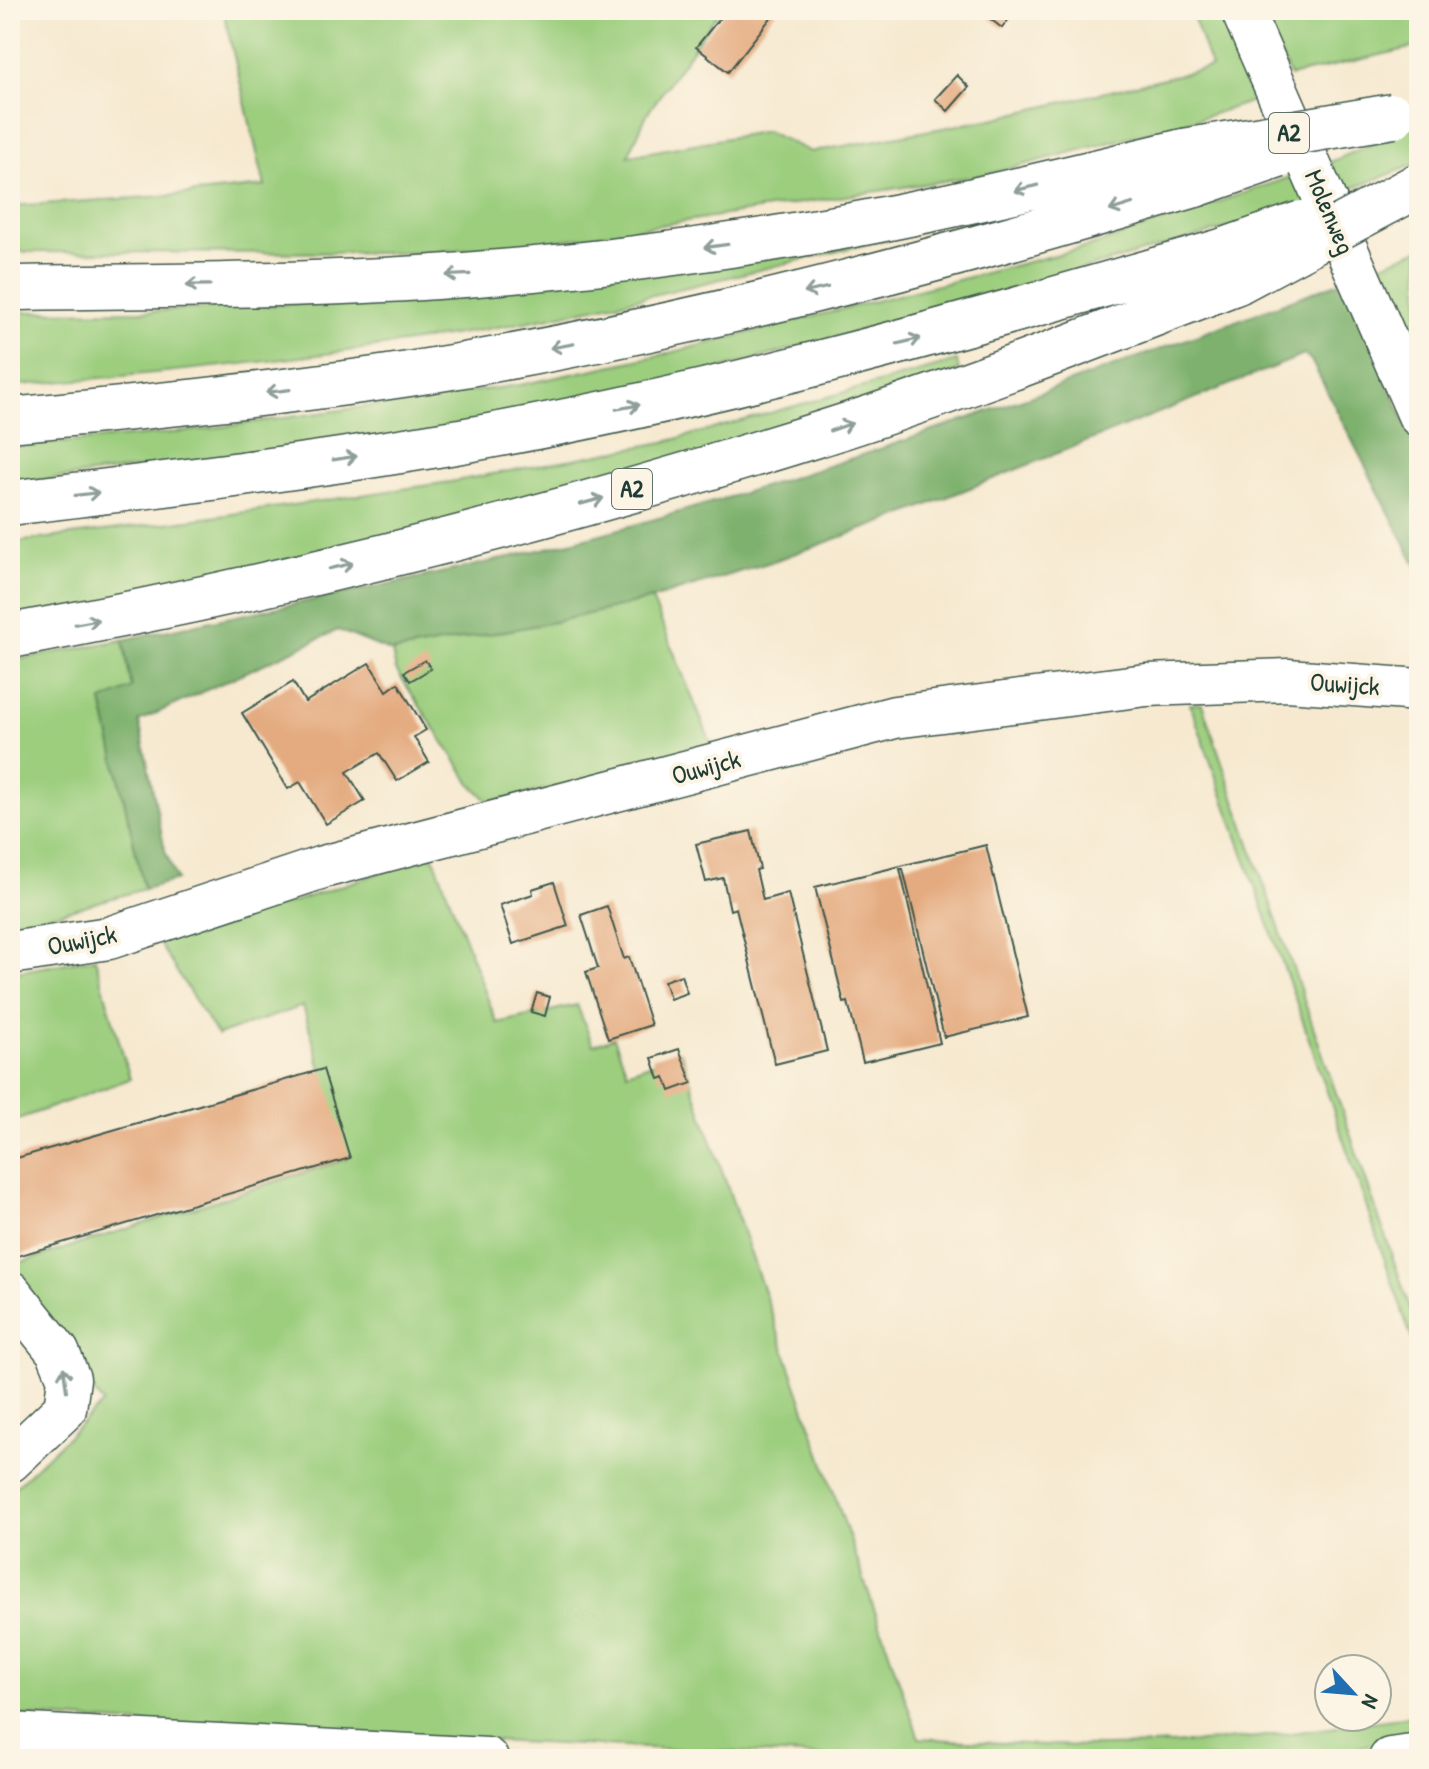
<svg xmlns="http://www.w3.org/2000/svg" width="1429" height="1769" viewBox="0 0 1429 1769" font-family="'Patrick Hand',sans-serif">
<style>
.green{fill:#9cce7e;stroke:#5e8659;stroke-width:2}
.forest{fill:#7db16d;stroke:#4e7750;stroke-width:2}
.building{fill:#e4ab80}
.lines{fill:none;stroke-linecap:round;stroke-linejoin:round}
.minor-casing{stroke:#3f574b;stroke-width:45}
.highway-casing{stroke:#3f574b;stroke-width:47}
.minor{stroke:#fff;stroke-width:42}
.highway{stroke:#fff;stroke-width:44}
.highway-bridge-casing{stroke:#3f574b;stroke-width:47;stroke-linecap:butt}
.highway-bridge{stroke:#fff;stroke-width:44}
.oneway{stroke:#8f9e9a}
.labels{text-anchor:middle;stroke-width:8;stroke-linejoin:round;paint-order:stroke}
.shield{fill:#fcf5e5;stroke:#617469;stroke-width:2}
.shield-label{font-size:24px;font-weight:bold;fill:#1f3d34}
.street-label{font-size:26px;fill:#1f3d34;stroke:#fcf5e5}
</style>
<rect width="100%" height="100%" fill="#fcf5e5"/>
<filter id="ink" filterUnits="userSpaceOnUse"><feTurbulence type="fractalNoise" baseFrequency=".0125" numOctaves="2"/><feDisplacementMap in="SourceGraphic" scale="16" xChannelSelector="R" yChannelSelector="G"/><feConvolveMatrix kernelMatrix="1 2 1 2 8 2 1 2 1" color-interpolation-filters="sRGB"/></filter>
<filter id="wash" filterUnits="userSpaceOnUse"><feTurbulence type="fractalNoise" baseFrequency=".006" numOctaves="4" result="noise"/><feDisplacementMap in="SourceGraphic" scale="32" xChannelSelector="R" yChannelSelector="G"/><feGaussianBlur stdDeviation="1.8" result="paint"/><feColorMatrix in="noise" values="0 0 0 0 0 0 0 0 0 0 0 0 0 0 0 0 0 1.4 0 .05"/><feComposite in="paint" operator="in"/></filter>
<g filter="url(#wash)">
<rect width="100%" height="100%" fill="#f6e9d0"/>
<path class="green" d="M223 10H720L647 114 628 156 766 131 811 152 992 119 1211 67 1191 10H1227L1265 97 1195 120 988 174 564 240 420 253 10 252V206L167 196 265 186Z
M1261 10H1419V46L1290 76Z
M1419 124V163L1340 193 1328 163Z
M1299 174 1312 204 977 299 526 421 10 484V447L184 432 520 385 670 353 1091 246Z
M922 231C785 263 648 299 509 325 344 356 177 372 10 386V312L153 311 386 299Z
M1419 249V377L1373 268Z
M957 361 959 371 638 478 10 624V543L212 517 450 482 669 441Z
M652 599 713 748 490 803 472 785 396 670 392 652 554 622Z
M123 640 132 689 102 702 144 889 59 913 10 922V661Z
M1190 704H1202L1419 1334V1360L1298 1007Z
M433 855 497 1023 577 1005 593 1045 614 1038 627 1072 681 1053 919 1738C980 1742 1041 1746 1103 1746 1209 1746 1314 1731 1419 1715V1737L1319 1753 1261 1759H891L229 1729 10 1715V1492L103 1403 10 1291V1266L347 1159 303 1006 217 1035 158 942 218 927Z
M95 958 130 1079 10 1122V973Z"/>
<path class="forest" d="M1345 280 1419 455V571L1311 360 1304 355 897 517 771 562 652 599 554 622 392 652 338 630 139 721 165 851 177 880 144 889 102 701 132 688 123 640C278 606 434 578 586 538 844 470 1096 373 1345 280Z"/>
<g id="blocks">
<path class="building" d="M726 10H777L728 72 696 47Z
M979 10H1016L1002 28Z
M957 75 969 87 948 111 935 99Z
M425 660 431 669 410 681 404 672Z
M369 663 387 691 398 683 426 730 414 737 429 762 397 781 379 753 347 772 365 801 326 824 300 782 288 789 242 713 293 682 305 702Z
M751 831 760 869 756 870 763 900 788 893 827 1051 775 1064 736 908 730 910 723 878 706 882 696 844Z
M986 845 1028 1017 944 1037 903 869H900L940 1043 863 1062 848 1002 844 1003 815 887Z
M554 882 568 926 513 944 500 905 533 894 532 889Z
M607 906 624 959 629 957 651 1025 608 1039 586 972 598 968 581 915Z
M681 975 687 993 670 999 664 981Z
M537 993 550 997 545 1016 531 1012Z
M679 1049 692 1083 670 1091 665 1077 659 1079 652 1058Z
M323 1069 350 1158 11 1258 10 1160Z"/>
</g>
</g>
<g filter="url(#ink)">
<use href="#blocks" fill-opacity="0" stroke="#3f574b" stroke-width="2"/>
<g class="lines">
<g class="minor-casing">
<path id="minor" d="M1242 10 1419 415
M10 953 109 938 323 867 895 717 1146 685 1288 680 1419 690
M10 1292 58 1352 69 1379 65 1409 10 1461
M10 1734 487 1759
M1390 1759 1419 1755"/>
</g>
<g class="highway-casing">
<path id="highway" d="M10 288C169 285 329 287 488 273 604 264 721 248 836 228 953 207 1068 178 1184 151
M10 420C143 407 277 394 409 374 676 332 937 262 1195 185
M10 503C159 485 308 467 455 442 716 397 971 324 1225 250
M10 636C286 587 559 516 826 432 965 388 1101 335 1237 282"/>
</g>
<use href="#minor" class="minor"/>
<use href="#highway" class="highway"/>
<g class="highway-bridge-casing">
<path id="highway-bridge" d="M1184 151 1393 116
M1195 185 1278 156
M1225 250 1302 223
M1237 282 1419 185"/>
</g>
<use href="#highway-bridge" class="highway-bridge"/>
</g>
<defs><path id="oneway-shaft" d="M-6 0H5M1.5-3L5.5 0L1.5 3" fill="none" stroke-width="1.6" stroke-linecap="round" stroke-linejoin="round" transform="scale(2)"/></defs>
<g class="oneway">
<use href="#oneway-shaft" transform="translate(1026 188) rotate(166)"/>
<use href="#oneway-shaft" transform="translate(1121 207) rotate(163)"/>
<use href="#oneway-shaft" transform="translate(716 246) rotate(172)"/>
<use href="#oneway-shaft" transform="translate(458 275) rotate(177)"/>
<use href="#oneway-shaft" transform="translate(198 285) rotate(179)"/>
<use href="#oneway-shaft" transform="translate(816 290) rotate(167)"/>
<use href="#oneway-shaft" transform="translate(909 341) rotate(-14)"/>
<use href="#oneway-shaft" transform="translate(562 346) rotate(170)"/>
<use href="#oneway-shaft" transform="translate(278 391) rotate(173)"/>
<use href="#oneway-shaft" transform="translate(628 407) rotate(-11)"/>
<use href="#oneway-shaft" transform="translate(841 427) rotate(-19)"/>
<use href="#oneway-shaft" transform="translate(345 458) rotate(-9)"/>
<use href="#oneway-shaft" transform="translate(87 494) rotate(-7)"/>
<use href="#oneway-shaft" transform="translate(592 501) rotate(-15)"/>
<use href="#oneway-shaft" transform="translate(341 566) rotate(-13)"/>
<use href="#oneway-shaft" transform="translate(87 622) rotate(-10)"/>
<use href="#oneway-shaft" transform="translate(65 1379) rotate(-97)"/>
</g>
</g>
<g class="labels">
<g class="shield">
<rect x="1269" y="113" width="40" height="40" rx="6"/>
<rect x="612" y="469" width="40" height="40" rx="6"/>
</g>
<g class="shield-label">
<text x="1289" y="141">A2</text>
<text x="632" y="497">A2</text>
</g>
<g class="street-label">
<text transform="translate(1330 212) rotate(67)" y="9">Molenweg</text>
<text transform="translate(1345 684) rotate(4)" y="9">Ouwijck</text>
<text transform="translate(706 767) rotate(-15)" y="9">Ouwijck</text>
<text transform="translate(82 940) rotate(-11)" y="9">Ouwijck</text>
</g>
</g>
<rect width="1429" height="1769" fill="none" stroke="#fcf5e5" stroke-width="40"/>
<g transform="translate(1353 1693) rotate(116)"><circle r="38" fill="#fcf5e5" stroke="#a4ab9e" stroke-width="2"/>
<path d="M0-6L14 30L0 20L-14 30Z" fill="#1f6fb2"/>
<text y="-12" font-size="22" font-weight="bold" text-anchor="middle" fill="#1f3d34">N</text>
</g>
</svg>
